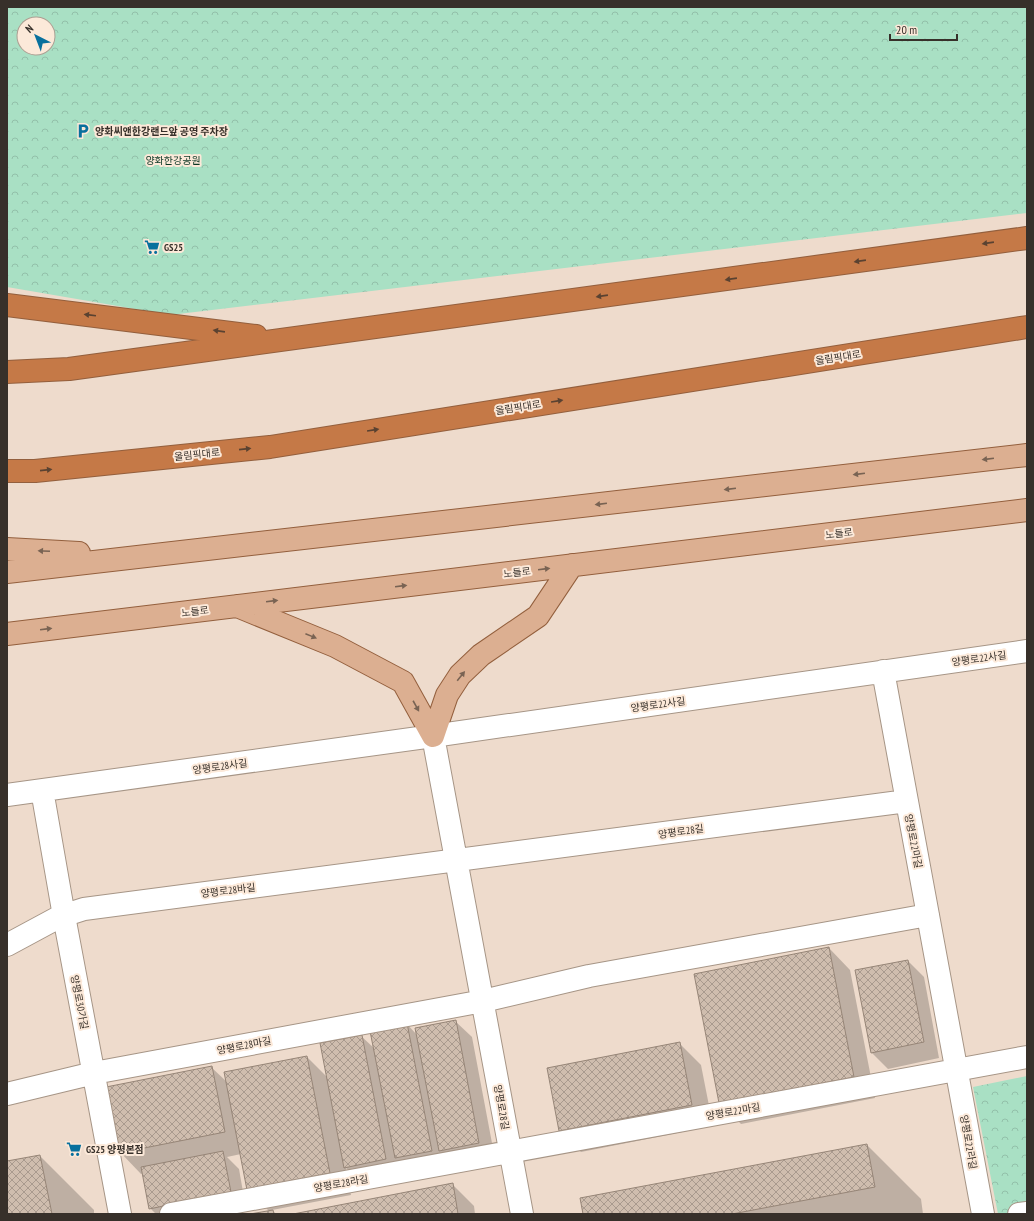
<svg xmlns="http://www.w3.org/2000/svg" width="1034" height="1221" viewBox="0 0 1034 1221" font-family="'PT Sans Narrow','Noto Sans KR',sans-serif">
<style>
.park{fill:url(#park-crowns);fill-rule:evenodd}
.shadow{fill:#0003}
.building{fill:url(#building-cross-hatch);stroke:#968577}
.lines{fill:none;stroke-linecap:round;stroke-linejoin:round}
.minor-casing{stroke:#a69586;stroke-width:24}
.major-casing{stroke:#935f3d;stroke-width:24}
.highway-casing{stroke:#935f3d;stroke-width:24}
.minor{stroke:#fff;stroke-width:22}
.major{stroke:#dcaf91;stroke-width:22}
.highway{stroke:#c57947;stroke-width:22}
.oneway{fill:#5a4231}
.oneway2{fill:#796353}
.labels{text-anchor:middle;stroke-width:4;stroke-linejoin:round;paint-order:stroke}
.poi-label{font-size:10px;font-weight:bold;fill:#37302a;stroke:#fce9d9;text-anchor:start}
.park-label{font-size:10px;fill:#0b3725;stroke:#fce9d9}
.street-label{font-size:10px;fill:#37302a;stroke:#fce9d9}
</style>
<defs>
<pattern id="park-crowns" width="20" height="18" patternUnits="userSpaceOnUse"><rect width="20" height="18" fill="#a9e0c4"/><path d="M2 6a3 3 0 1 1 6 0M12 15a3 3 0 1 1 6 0" fill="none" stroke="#92c0a9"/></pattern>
<pattern id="building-cross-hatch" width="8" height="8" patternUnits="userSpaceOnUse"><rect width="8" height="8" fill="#cfbdae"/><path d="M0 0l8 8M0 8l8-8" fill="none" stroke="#a99a8e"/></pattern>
</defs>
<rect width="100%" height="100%" fill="#eedbcc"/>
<path class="park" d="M7 7H1027V213L170 315 7 287ZM24 24H48V48H24Z
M1027 1076V1211L1014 1214H998L973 1087Z"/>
<path class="shadow" d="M829 948 850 970 875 1098 741 1124 720 1103Z
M908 961 924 977 939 1058 888 1069 872 1053Z
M455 1021 472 1037 495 1159 412 1174 399 1161 402 1175 361 1183 346 1168 351 1195 272 1210 276 1214H253L269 1211 248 1190 241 1154 227 1157 239 1169 246 1209 219 1214H156L150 1208 144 1173 141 1174 120 1152 211 1067 227 1082 307 1057 327 1077 361 1036 375 1049 407 1024 417 1035Z
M679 1043 701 1065 713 1126 581 1152 560 1130Z
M867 1145 921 1199 923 1214H584Z
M40 1156 94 1210V1214H7V1162Z
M452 1184 474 1206 475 1214H298Z"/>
<path class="building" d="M829 947 854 1077 719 1103 694 974Z
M908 960 924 1042 871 1053 855 970Z
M456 1020 479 1143 439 1151 415 1028Z
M407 1023 432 1151 395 1158 370 1031Z
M362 1035 386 1159 344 1168 320 1043Z
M680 1042 692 1105 559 1131 547 1068Z
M307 1056 330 1173 247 1190 224 1072Z
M212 1066 225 1132 119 1153 106 1087Z
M867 1144 875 1187 732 1214H583L580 1198Z
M223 1151 231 1192 149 1209 141 1167Z
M40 1155 52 1214H7V1161Z
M453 1183 458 1214H293Z
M273 1210 274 1214H250Z"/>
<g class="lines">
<g class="minor-casing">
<path id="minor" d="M883 671 983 1214
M433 736 522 1214
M42 790 64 916 120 1214
M7 795 433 736 1027 651
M7 945 59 917 84 909 907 801
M7 1094 94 1073 483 1001 589 976 928 915
M171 1214 1027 1057
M1019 1214 1027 1213"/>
</g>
<g class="major-casing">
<path id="major" d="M7 549 79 553
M7 572 1027 455
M237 606 335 646 403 682 433 736
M7 634 1027 510
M433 736 447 695 460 675 481 655 538 616 572 565"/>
</g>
<g class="highway-casing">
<path id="highway" d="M7 305 256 336
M7 372 69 369 1027 238
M7 471H35L270 447 1027 327"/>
</g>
<use href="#minor" class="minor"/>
<use href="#major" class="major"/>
<use href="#highway" class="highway"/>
</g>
<defs><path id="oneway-solid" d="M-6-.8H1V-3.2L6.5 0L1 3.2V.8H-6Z"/></defs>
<g class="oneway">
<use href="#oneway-solid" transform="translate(988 243) rotate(172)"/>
<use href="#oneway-solid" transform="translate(860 261) rotate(172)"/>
<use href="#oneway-solid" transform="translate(731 279) rotate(172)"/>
<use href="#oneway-solid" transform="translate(602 296) rotate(172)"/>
<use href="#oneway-solid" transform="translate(90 315) rotate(-173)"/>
<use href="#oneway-solid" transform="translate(219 331) rotate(-172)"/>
<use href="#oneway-solid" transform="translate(557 401) rotate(-9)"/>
<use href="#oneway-solid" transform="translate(373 430) rotate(-9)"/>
<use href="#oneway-solid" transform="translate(245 449) rotate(-6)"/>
<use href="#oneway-solid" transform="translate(46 470) rotate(-6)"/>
</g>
<g class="oneway2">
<use href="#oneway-solid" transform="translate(988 459) rotate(173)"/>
<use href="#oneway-solid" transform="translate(859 474) rotate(173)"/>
<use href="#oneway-solid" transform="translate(730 489) rotate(173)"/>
<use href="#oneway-solid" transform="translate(601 504) rotate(173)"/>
<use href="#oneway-solid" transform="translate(44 551) rotate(-177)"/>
<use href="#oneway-solid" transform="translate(544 569) rotate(-7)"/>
<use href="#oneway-solid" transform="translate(401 586) rotate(-7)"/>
<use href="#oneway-solid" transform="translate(272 601) rotate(-7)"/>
<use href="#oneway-solid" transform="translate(46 629) rotate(-7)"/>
<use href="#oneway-solid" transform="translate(311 636) rotate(22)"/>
<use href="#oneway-solid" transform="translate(461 676) rotate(-51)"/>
<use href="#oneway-solid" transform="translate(416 706) rotate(61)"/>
</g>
<defs>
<g id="parking-bare" transform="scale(1.2)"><path d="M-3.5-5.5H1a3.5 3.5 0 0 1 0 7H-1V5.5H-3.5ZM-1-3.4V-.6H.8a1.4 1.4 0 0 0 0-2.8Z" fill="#08709d" stroke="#fce9d9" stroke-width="2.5" paint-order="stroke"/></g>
<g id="supermarket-bare" transform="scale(1.2)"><path d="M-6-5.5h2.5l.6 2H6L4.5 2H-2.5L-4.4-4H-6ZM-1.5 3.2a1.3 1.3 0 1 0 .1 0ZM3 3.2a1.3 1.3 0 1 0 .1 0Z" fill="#08709d" stroke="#fce9d9" stroke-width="2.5" paint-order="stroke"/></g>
</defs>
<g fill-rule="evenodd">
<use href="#parking-bare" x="83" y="131"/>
<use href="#supermarket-bare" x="152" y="247"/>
<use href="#supermarket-bare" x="74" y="1149"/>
</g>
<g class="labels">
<g class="poi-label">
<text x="95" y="135">양화씨앤한강랜드앞 공영 주차장</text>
<text x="164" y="251">GS25</text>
<text x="86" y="1153">GS25 양평본점</text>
</g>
<g class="park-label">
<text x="173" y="164">양화한강공원</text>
</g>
<g class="street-label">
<text transform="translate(838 357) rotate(-9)" y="4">올림픽대로</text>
<text transform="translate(518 407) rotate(-9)" y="4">올림픽대로</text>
<text transform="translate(197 454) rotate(-6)" y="4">올림픽대로</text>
<text transform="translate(839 533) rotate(-7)" y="4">노들로</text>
<text transform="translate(517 572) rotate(-7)" y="4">노들로</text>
<text transform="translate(195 611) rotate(-7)" y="4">노들로</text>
<text transform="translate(979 658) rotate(-8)" y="4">양평로22사길</text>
<text transform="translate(658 704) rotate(-8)" y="4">양평로22사길</text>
<text transform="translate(220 766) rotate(-8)" y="4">양평로28사길</text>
<text transform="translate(681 831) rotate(-8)" y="4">양평로28길</text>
<text transform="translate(914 841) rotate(79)" y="4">양평로22마길</text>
<text transform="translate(228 890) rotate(-7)" y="4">양평로28바길</text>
<text transform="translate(80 1002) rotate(79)" y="4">양평로30가길</text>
<text transform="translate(244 1045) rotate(-11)" y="4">양평로28마길</text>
<text transform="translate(502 1107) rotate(80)" y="4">양평로28길</text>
<text transform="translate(733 1111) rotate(-10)" y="4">양평로22마길</text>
<text transform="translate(969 1142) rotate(80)" y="4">양평로22라길</text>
<text transform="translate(341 1183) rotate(-10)" y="4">양평로28라길</text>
</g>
</g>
<rect width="1034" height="1221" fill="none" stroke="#37302a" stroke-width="16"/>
<g transform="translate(36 36) rotate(318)"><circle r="19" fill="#fce9d9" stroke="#ad9f93"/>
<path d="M0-3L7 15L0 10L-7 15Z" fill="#08709d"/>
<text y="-6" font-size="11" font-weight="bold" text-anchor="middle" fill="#37302a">N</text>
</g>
<path d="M890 34v6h67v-6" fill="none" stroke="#37302a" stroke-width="2"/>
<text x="896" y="34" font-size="12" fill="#37302a" stroke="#fce9d9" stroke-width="3" paint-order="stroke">20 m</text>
</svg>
